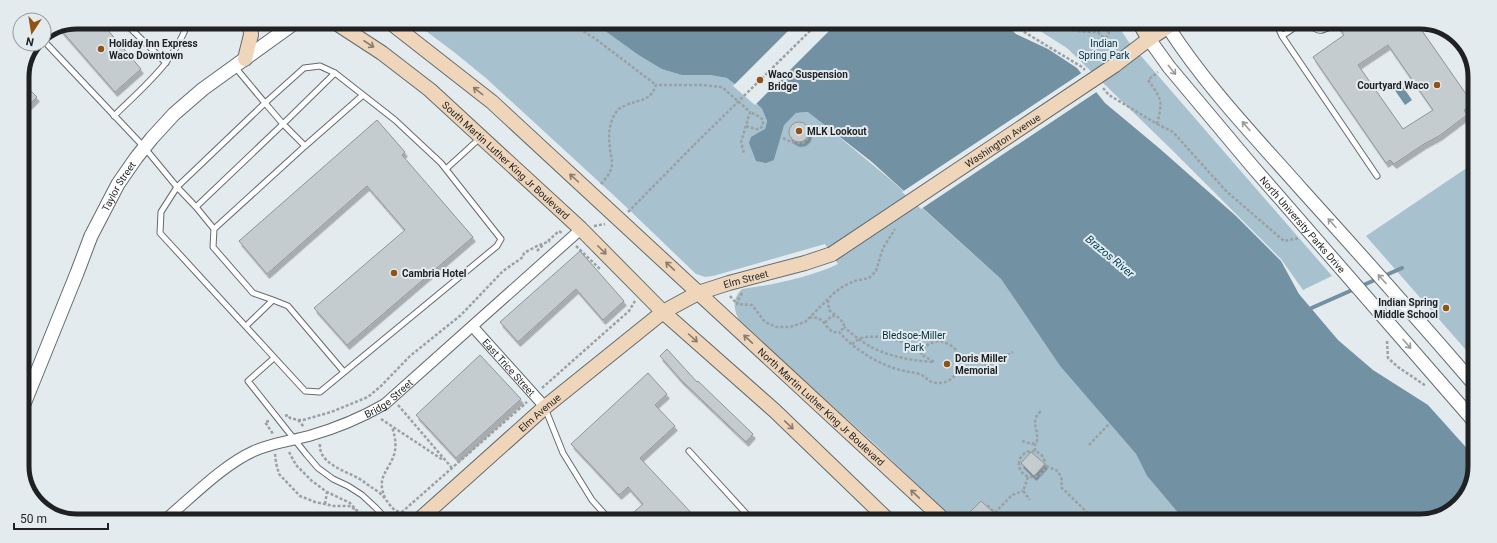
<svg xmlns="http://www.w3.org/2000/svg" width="1497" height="543" viewBox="0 0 1497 543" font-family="Roboto,sans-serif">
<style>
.green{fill:#a7c1cf}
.water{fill:#7291a2}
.pier{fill:#e4ebef}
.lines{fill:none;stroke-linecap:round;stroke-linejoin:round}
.stream{stroke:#7291a2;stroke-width:4}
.building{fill:#c5ccd0;stroke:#8f9599;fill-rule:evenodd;filter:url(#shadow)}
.service-casing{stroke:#646b6e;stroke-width:7}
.minor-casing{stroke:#646b6e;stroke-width:12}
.tertiary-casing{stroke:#646b6e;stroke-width:15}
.secondary-casing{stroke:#646b6e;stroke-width:16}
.path{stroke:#9ba0a3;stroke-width:2.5;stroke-dasharray:3 2;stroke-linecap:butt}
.service{stroke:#fff;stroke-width:5}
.minor{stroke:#fff;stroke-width:10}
.tertiary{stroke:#fff;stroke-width:13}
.secondary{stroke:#efd6bb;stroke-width:14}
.secondary-bridge-casing{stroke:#646b6e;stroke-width:16;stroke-linecap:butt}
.path-bridge{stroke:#9ba0a3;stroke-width:2.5;stroke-dasharray:3 2;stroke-linecap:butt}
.secondary-bridge{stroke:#efd6bb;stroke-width:14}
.oneway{stroke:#877c6f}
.oneway2{stroke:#9a9b9c}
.poi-dot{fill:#905315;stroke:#e4ebef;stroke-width:1.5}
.labels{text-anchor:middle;stroke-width:4;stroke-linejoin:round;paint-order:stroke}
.poi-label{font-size:10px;font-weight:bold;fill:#1f2123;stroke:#e4ebef;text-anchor:start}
.park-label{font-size:10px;fill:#002e42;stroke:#e4ebef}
.street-label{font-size:10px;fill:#1f2123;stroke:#e4ebef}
.water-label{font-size:11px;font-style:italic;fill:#00425c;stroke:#e4ebef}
.rim{fill:none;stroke:#1f2123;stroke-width:5}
</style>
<defs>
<filter id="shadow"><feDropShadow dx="2.5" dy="4.5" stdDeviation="0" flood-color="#0004"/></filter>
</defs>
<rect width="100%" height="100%" fill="#e4ebef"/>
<path class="green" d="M415 23H594L637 54 682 75H710L727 78 762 109 767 121 765 129 774 160 783 125 796 113 809 112 891 180 1001 279 1060 366 1136 454 1147 476 1185 521 954 520 878 447 740 322C733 309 732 299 742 289 773 285 810 277 838 264L825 244 713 276 705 277 696 274 622 203 487 79 454 52Z
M1029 24H1117L1128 41 1332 276 1303 290 1281 259 1170 148 1067 48Z
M1474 163 1473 358 1366 236Z"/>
<path class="water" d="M594 23 1006 24 1016 34 1048 49 1077 68 1105 103 1159 148 1236 216 1281 261 1299 294 1338 340 1373 370 1428 405 1472 454V483L1453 510 1420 521H1185L1147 476 1136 454 1060 366 1001 279 872 162 808 112 796 113 784 125 774 160 766 163 756 161 749 143 751 137 765 129 767 121 762 109 749 96 727 78 710 75H682L662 69 637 54Z
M1401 84 1412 100 1405 105 1394 89Z"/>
<path class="pier" d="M795 24H836L755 105 733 86Z
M1083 72 1098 91 921 209 902 192Z"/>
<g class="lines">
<path class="stream" d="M1307 310 1402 268"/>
</g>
<path class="building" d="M78 22H101L141 69 115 92 60 29Z
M1337 25H1418L1473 104 1464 110 1467 115 1439 136 1424 144 1394 164 1390 160 1386 163 1313 57 1344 35ZM1388 45 1433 110 1403 129 1358 65Z
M22 82 37 97 22 112Z
M377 120 405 152 402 155 473 237 347 345 314 308 405 230 367 186 267 274 239 241Z
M789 132a10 10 0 1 1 20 0a10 10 0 1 1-20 0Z
M580 251 624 301 603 320 576 289 518 342 500 322Z
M667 349 697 382 698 381 753 434 746 442 681 380 660 356Z
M480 355 521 399 456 458 416 415Z
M648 373 667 394 655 405 675 426 640 458 697 519H626L643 504 628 487 619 495 571 444Z
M1031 452 1045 464 1034 476 1021 463Z
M981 501 993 512 986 520H979L970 512Z"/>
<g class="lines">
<g class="service-casing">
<path id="service" d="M1277 25 1282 36
M1298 25 1282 36 1377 176
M1311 25C1319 34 1324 30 1333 25
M131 29 166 63
M1455 38 1469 59
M44 41 144 147 177 187 161 212 160 233 305 391 320 392 497 246 501 239 441 163 395 120 335 73 320 66 304 68 265 103 235 67
M335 73 283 124 305 146 363 95
M114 116C143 87 175 62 188 22
M446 169 480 138
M196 207 283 124 265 103 177 187 196 207 214 229 213 247 253 293 273 300
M214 229 305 146
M246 326 273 300 288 306 344 372
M274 358 248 381 306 454 318 468 333 479 348 486 362 495 376 508 386 519
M545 408 563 453 592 500 609 519
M689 451 752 520"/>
</g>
<g class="minor-casing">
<g id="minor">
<path id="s1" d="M473 327 545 407"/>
<path id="s2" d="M167 518C193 496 223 465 254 451 272 443 290 441 309 436 337 428 361 418 385 404L581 229"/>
</g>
</g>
<g class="tertiary-casing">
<g id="tertiary">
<path d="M1168 27C1206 86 1256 138 1302 190 1360 254 1417 318 1473 383"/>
<path id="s3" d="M1149 39 1169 67 1252 166 1473 420"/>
<path id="s4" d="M22 409 77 273 91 236 118 184 136 158 152 138 174 114 203 89 296 22"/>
</g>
</g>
<g class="secondary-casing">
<g id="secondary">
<path id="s5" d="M336 23 382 53 430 90 581 229 663 312 775 411 888 520"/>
<path id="s6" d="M391 23 492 102 944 520"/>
<path d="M1140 24 1149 39"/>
<path d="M245 59 251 35 250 22"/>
<path d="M1115 65 1149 39 1172 24"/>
<path id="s7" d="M420 519 545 407 663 312 698 293 729 283 805 263 832 254"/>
</g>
</g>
<path class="path" d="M571 23 597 40 656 85
M1011 24 1082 67 1085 70
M1059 24C1068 32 1086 32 1098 32L1100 29H1107L1114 24
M1098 32 1101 36 1106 38 1109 33 1107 29
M1106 38 1114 51
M1103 88 1109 95 1157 124C1163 100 1162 100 1148 80L1158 72
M1157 124 1173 132 1226 191 1284 241 1300 238
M746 126 755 129H760L763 125V120L760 117 750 112
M783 138 794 143H803L808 138 806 137
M601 184C606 178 612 172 612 163 612 158 610 153 610 148 608 135 609 120 618 110 620 107 623 107 626 105 640 99 650 102 656 85H701L722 87 750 112 741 142 744 153
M628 212 694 145
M594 226 605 224
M548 241 559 231 562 233
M576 246 601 270
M537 251 544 244
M742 293 739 298 737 304 752 305 765 322 776 327H790L805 322 834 293 842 287 854 281 869 278 876 271 883 248 895 229
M730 296 737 304
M828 300 829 310 839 318 844 324 842 330 839 332
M809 318C827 314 825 335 839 332 854 349 879 365 901 370 907 372 913 372 919 374 927 376 927 384 941 383 958 381 965 360 954 348 950 344 945 343 940 341 931 342 924 345 921 354L934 362C912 361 885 356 866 344 858 339 851 333 844 327
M826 323V321L832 316H836
M1387 341 1388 358 1398 367 1426 386
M852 344C856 341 861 337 866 337 884 335 907 342 922 350
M960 368C978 373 997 360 1013 352
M542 388 629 311 635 301
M398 405 452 468
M285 416 288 415 290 418 298 420H303L331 412 368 397 381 386 410 356 461 315 503 271 523 257 524 253 537 246 550 241
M381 419 443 460
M298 420 304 427
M269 421 265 422 273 434
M1022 441 1032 444 1037 441C1039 428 1029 422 1041 411
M1035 443V451
M320 444C318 463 345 471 358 478 363 481 367 484 371 487 376 490 382 494 385 499 391 505 392 511 401 512
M1089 445 1109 424
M1019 464a13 13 0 1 1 26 0a13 13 0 1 1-26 0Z
M289 452 296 465 312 481 327 492 350 503 364 519
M275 454 276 463 279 474 300 496 315 502 334 506H349L358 511
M1046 466 1058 471 1062 480 1061 487 1095 520
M1028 477 1023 491 1030 500
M385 498C376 477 388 472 394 455 397 445 395 436 392 427
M325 504 327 492
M988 507V506L995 513
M394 519 527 402
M976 520V518
M988 520 1012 495 1023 491"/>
<use href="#service" class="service"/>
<use href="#minor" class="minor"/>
<use href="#tertiary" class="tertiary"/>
<use href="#secondary" class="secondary"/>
<g class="secondary-bridge-casing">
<g id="secondary-bridge">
<path id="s8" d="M832 254 1115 65"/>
</g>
</g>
<path class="path-bridge" d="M694 145 817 24"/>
<use href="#secondary-bridge" class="secondary-bridge"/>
</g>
<defs><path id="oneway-shaft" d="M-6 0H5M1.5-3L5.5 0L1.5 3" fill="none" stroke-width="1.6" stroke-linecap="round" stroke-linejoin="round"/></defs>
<g class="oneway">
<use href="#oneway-shaft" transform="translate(369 44) rotate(33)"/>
<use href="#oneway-shaft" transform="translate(478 91) rotate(-142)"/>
<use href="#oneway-shaft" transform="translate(574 178) rotate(-138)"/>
<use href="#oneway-shaft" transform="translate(602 250) rotate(45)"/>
<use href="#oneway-shaft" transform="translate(670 266) rotate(-137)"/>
<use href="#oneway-shaft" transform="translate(693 338) rotate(42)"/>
<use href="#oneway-shaft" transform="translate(748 339) rotate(-137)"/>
<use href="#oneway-shaft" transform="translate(789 425) rotate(44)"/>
<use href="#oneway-shaft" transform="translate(915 494) rotate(-137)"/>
</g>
<g class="oneway2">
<use href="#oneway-shaft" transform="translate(1172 70) rotate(51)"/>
<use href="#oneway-shaft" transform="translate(1246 126) rotate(-130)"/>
<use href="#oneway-shaft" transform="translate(1332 223) rotate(-132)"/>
<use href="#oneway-shaft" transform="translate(1382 279) rotate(-132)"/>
<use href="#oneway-shaft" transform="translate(1407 344) rotate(49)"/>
</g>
<g class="poi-dot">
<circle cx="101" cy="49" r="4"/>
<circle cx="760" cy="80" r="4"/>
<circle cx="1437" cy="85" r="4"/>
<circle cx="799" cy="131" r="4"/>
<circle cx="394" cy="273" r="4"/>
<circle cx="1446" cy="308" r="4"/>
<circle cx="947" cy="364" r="4"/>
</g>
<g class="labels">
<g class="poi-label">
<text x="109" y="47">Holiday Inn Express<tspan x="109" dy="12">Waco Downtown</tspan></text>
<text x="768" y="78">Waco Suspension<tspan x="768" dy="12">Bridge</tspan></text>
<text x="1429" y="89" text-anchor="end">Courtyard Waco</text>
<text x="807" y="135">MLK Lookout</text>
<text x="402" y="277">Cambria Hotel</text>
<text x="1438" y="306" text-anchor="end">Indian Spring<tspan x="1438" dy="12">Middle School</tspan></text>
<text x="955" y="362">Doris Miller<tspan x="955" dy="12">Memorial</tspan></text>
</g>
<g class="park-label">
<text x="1104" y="47">Indian<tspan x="1104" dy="12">Spring Park</tspan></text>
<text x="914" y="339">Bledsoe-Miller<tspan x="914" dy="12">Park</tspan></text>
</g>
<g class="street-label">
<text dy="4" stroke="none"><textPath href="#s8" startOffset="205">Washington Avenue</textPath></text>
<text dy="4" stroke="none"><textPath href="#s5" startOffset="219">South Martin Luther King Jr Boulevard</textPath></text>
<text dy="4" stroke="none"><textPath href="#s4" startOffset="243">Taylor Street</textPath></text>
<text dy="4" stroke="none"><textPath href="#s3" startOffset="241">North University Parks Drive</textPath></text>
<text dy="4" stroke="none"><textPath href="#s7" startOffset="409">Elm Street</textPath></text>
<text dy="4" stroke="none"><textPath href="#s1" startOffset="54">East Trice Street</textPath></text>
<text dy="4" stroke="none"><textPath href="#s2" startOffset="256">Bridge Street</textPath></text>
<text dy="4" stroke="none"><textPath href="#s6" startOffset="577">North Martin Luther King Jr Boulevard</textPath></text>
<text dy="4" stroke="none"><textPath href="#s7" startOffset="160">Elm Avenue</textPath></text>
</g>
<g class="water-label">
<text transform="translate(1110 256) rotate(40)" y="4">Brazos River</text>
</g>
</g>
<path d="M0 0H1497V543H0ZM77 29H1420A48 48 0 0 1 1468 77V466A48 48 0 0 1 1420 514H77A48 48 0 0 1 29 466V77A48 48 0 0 1 77 29Z" fill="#e4ebef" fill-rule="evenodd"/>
<path class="rim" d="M77 29H1420A48 48 0 0 1 1468 77V466A48 48 0 0 1 1420 514H77A48 48 0 0 1 29 466V77A48 48 0 0 1 77 29Z"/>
<g transform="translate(32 32) rotate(192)"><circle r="19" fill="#e4ebef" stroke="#959a9d"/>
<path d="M0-3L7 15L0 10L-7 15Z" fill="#905315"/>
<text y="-6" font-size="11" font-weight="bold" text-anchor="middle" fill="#1f2123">N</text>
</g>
<path d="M14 523v6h94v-6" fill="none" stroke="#1f2123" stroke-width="2"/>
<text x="20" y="523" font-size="12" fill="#1f2123" stroke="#e4ebef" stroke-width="3" paint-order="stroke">50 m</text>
</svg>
